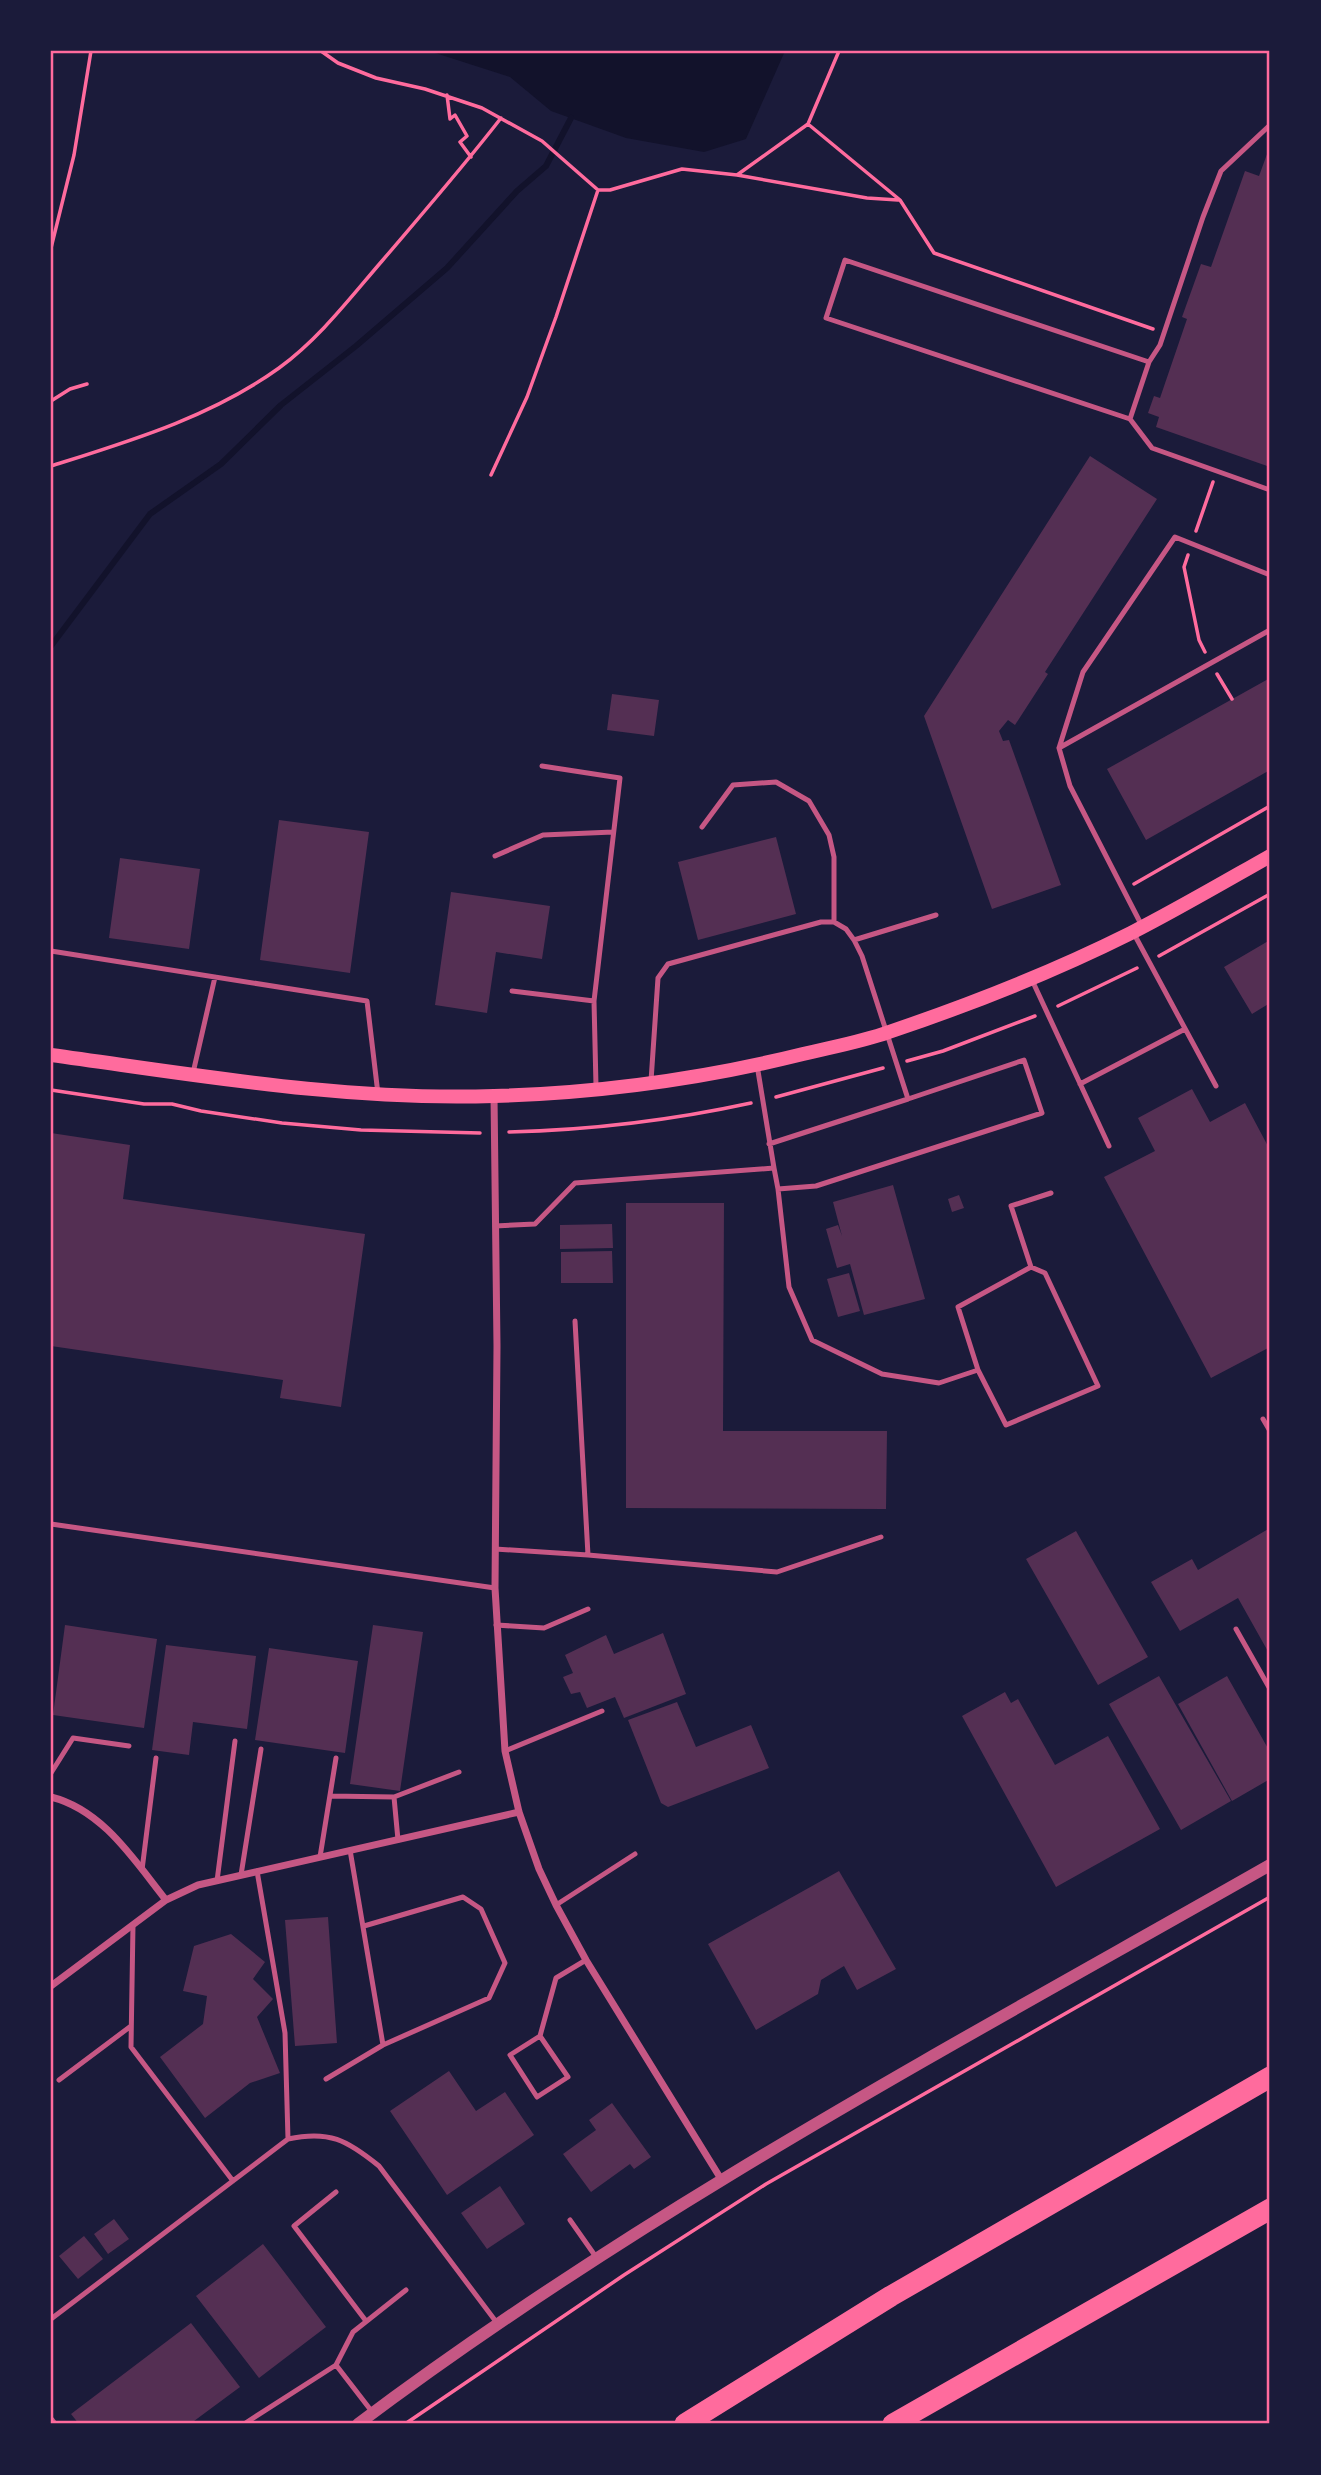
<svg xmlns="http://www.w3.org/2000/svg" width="1321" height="2475" viewBox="0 0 1321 2475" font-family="'Fira Sans',sans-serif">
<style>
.water{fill:#12122b}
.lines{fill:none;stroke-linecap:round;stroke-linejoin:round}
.stream{stroke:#12122b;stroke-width:6}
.building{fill:#542f53}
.path{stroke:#ff6b9d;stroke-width:3.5}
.service{stroke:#c65784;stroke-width:5}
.minor{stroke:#c65784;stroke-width:7}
.tertiary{stroke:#c65784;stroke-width:12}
.secondary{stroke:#ff6b9d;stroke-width:14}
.motorway{stroke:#ff6b9d;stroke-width:21}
.neatline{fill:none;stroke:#ff6b9d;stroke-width:2.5}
</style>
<rect width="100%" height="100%" fill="#1b1b3a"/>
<path class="water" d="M429 51H785L746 139 704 152 626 138 551 111 510 77Z"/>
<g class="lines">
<path class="stream" d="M51 646 150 514 221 464 281 405 356 346 447 268 517 191 546 166 571 118"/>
</g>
<path class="building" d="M1270 146V467L1156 427 1159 417 1148 413 1154 396 1160 398 1187 319 1182 317 1201 264 1211 267 1245 171 1259 176Z
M1090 456 1157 499 1045 672 1048 674 1015 725 1008 720 999 731 1003 741 1009 740 1061 885 992 909 924 716Z
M1270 678V770L1146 840 1107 769Z
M612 694 659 700 654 736 607 730Z
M279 820 369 832 350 973 260 960Z
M776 837 796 914 698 940 678 862Z
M120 858 200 869 189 949 109 938Z
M451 892 550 906 542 959 496 952 487 1013 435 1005Z
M1270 940V1003L1252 1014 1224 967Z
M1192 1089 1210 1122 1245 1103 1270 1150V1347L1211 1378 1104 1177 1155 1151 1138 1118Z
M51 1133 130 1145 123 1199 365 1234 341 1407 280 1398 283 1380 51 1346Z
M893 1185 925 1299 864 1315 850 1264 837 1268 826 1229 838 1225 842 1236 833 1202Z
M959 1195 964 1208 952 1212 948 1199Z
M626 1203H724L723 1431H887L886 1509 626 1508Z
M612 1224 613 1248 560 1249V1225Z
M612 1251 613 1283H561V1252Z
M849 1273 860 1311 838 1317 827 1279Z
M1270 1528V1655L1238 1598 1180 1631 1151 1582 1192 1559 1198 1570Z
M1076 1531 1148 1657 1098 1685 1026 1559Z
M65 1625 157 1639 144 1728 53 1715Z
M373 1625 423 1632 400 1791 350 1784Z
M663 1633 686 1694 624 1718 615 1697 587 1708 580 1692 571 1694 563 1677 573 1673 565 1655 606 1635 614 1654Z
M166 1645 256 1656 247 1729 193 1722 189 1755 152 1750Z
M269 1648 358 1661 345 1753 255 1740Z
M1159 1676 1231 1801 1181 1830 1109 1704Z
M1227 1676 1270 1752V1779L1232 1801 1178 1704Z
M1005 1692 1011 1703 1018 1699 1055 1765 1108 1736 1160 1829 1056 1887 962 1716Z
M677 1702 696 1747 751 1725 769 1768 668 1807 661 1803 628 1720Z
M839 1871 896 1969 857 1990 844 1966 821 1980 818 1994 756 2030 708 1944Z
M328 1917 337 2043 295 2046 285 1920Z
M231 1934 265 1962 253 1979 273 1999 257 2017 280 2073 250 2083 205 2118 160 2057 203 2024 207 1996 183 1991 194 1946Z
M449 2071 476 2111 505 2092 534 2135 447 2195 390 2111Z
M612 2103 651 2157 634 2169 630 2164 591 2192 563 2154 596 2130 589 2120Z
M500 2186 525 2224 487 2249 461 2213Z
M114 2219 129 2239 108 2254 94 2234Z
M84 2236 103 2259 78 2279 59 2256Z
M263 2244 326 2327 259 2378 196 2296Z
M191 2323 240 2387 190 2424H79L71 2414Z"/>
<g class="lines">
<path class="path" d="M321 51 338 63 376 78 425 89 482 108 542 141 598 190H610L682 169 737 175 808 124 839 51
M447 95 450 119 455 115 467 136 460 142 471 157
M808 124 900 200 934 253 1153 329
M737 175 867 198 898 200
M51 248 74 155 91 51
M51 401 70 389 87 384
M51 466C130 441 211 417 279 368 319 339 350 298 382 261 422 214 463 167 501 118
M491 475 527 397 556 317 598 190
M1196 531 1213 482
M1188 555 1184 567 1199 640 1205 652
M1217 674 1232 699
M1134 884 1270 806
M1159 956 1270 894
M1058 1006 1137 968
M907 1061 943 1051 1035 1016
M51 1090 144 1104H172L201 1111 282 1123 361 1130 480 1133
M776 1097 883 1068
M509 1132C590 1130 673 1120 751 1103
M405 2424 624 2275 766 2184 1270 1897"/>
<path class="service" d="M1149 362 1160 345 1203 217 1221 171 1270 125
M1130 419 1149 362 845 260 826 318 1130 419 1152 448 1270 490
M1059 748 1270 630
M542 766 620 778 594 1001
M702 827 733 785 776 782 809 801 829 835 834 857V922
M495 856 543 835 613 832
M1142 926 1070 786 1059 748 1083 672 1175 537 1270 575
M1133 932 1216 1086
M854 940 936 915
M51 951 367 1001 378 1094
M1032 980 1109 1146
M512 991 594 1001 596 1086
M193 1073 215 977
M651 1081 658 978 668 964 821 922H834L846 929 854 940 862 956 908 1099 769 1144
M1080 1084 1185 1029
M774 1168 778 1189 816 1186 1042 1113 1024 1060 908 1099
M778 1189 789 1287 812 1340 882 1374 939 1383 978 1370 958 1307 1031 1267 1011 1206 1051 1193
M495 1226 535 1224 575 1183 774 1168 757 1065
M978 1370 1006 1425 1098 1386 1045 1273 1031 1267
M1263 1419 1270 1431
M51 1524 495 1588
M495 1549 588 1555 575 1321
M588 1555 777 1572 881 1537
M496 1625 544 1628 588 1609
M1236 1629 1270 1689
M505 1751 602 1711
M51 1773 73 1738 129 1746
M330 1796 394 1797 459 1772
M394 1797 398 1840
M350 1850 383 2045 489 1998 505 1963 481 1909 463 1897 364 1926
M320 1857 336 1758
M142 1870 156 1758
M257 1871 285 2033 288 2139
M241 1875 261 1749
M217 1881 235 1741
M556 1905 635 1854
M133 1925 131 2047 233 2181
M540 2036 568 2077 537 2097 510 2055 540 2036 556 1978 586 1960
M326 2079 383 2045
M59 2080 131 2026
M336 2192 294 2226 366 2321
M570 2220 596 2257
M51 2319 288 2139C329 2130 347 2140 379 2166L497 2323
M336 2365 353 2332 406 2290
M244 2424 336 2365 373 2413"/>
<path class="minor" d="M494 1096 497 1346 495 1588 505 1751 519 1812 539 1869 556 1905 586 1960 721 2179
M51 1797C103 1810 134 1860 166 1900
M51 1986 166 1900 198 1885 519 1812
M51 2420 54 2424"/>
<path class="tertiary" d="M358 2424C644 2209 961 2041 1270 1865"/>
<path class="secondary" d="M51 1055C198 1075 345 1101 494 1096 598 1093 702 1079 803 1054 832 1047 861 1042 889 1032 972 1004 1053 972 1131 933 1178 909 1224 882 1270 856"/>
<path class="motorway" d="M685 2424 891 2296 1270 2077
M893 2424 1270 2209"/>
</g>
<rect width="1321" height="2475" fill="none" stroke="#1b1b3a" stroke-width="105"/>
<rect x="52" y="52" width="1216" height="2370" class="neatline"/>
</svg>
